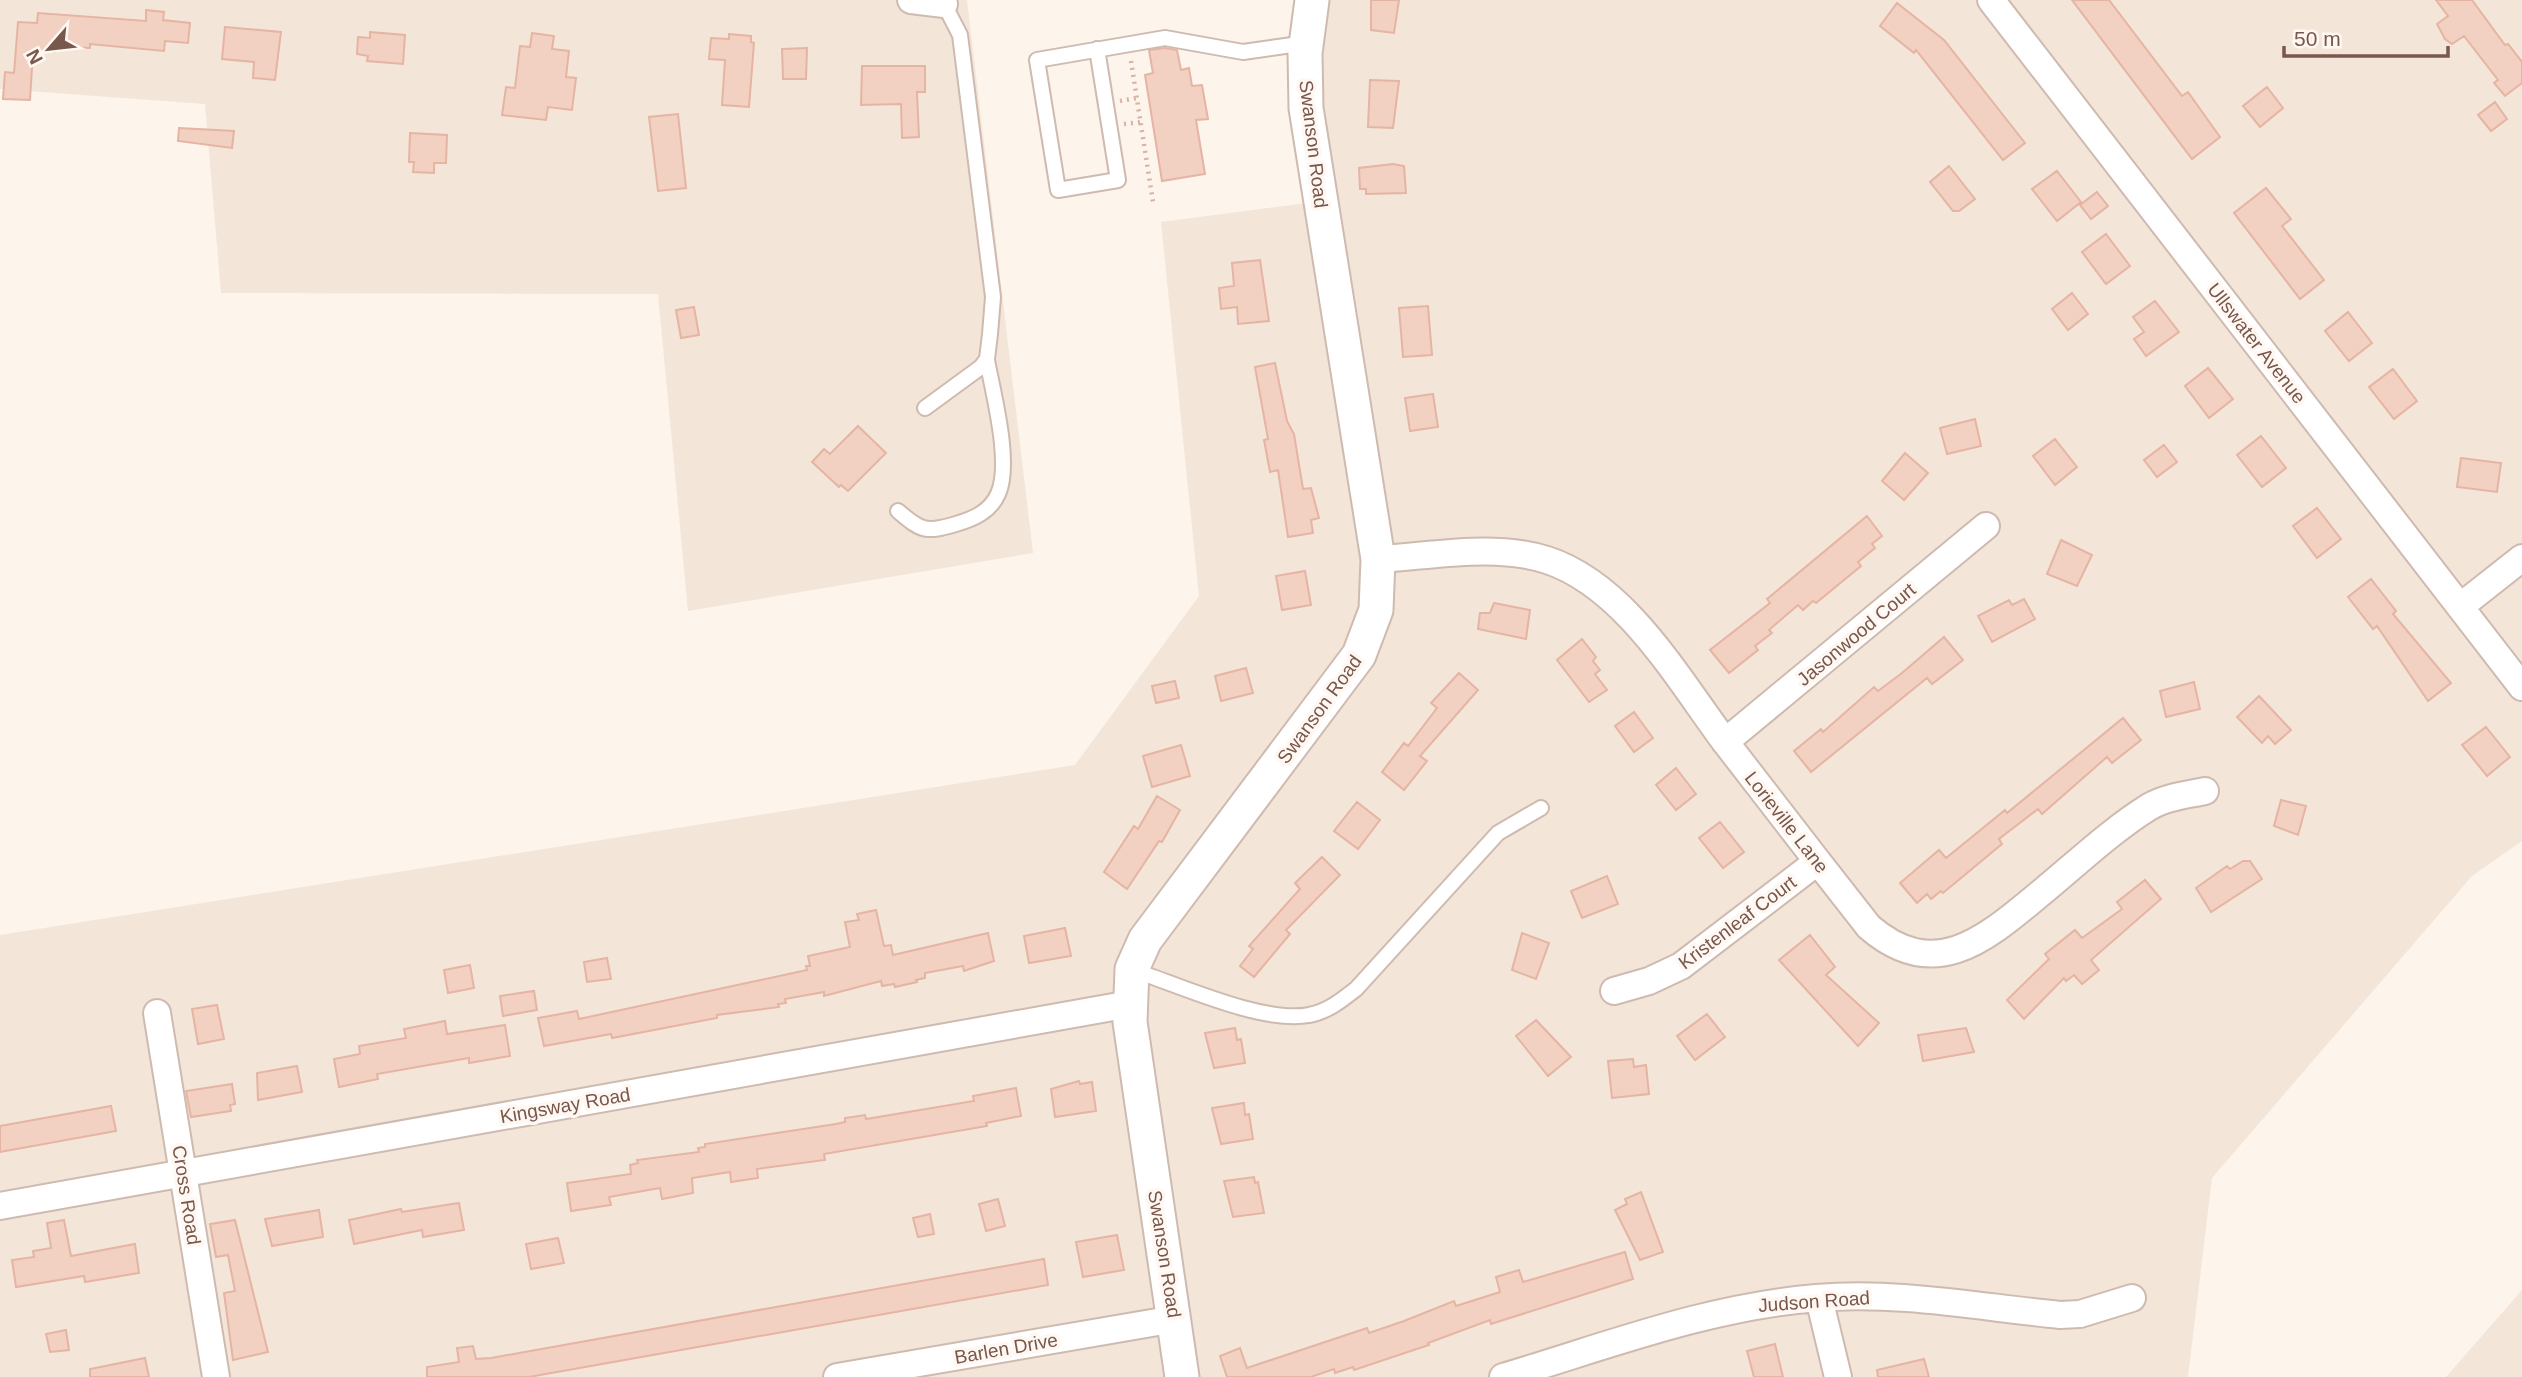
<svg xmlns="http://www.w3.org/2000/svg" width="2522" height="1377" viewBox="0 0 2522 1377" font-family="Helvetica,sans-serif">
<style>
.residential{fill:#f4e5d9}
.building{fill:#f2d0c2;stroke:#e5b4a3;stroke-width:2}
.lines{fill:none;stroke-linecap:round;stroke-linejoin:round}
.service-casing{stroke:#cfbaaf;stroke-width:18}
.minor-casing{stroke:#cfbaaf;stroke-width:30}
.tertiary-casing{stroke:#cfbaaf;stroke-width:37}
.path{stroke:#d8b2a5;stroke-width:4.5;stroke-dasharray:2 5;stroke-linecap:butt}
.service{stroke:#fff;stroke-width:14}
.minor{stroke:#fff;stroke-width:26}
.tertiary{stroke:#fff;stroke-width:33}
.labels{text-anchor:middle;stroke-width:7;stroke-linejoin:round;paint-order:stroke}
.street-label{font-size:19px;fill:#78574d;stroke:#fff8f2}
</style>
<rect width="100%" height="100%" fill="#fdf4eb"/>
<path class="residential" d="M0 0H967L1033 553 688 611 658 294 221 293 205 104 0 89Z
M1317 0H2522V841L2472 876 2212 1178 2188 1377H0V935L1075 765 1199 596 1161 222 1323 201Z
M2522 1290V1377H2446Z"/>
<path class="building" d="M1371 0H1399L1394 33 1371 30Z
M2072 0H2109L2182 96 2188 92 2220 137 2192 159Z
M2436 0H2472L2505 45 2508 44 2522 62V83L2505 96 2494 83 2498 80 2464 36 2452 44 2445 39 2437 24 2448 16Z
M1897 3 1944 40 2025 143 2003 160 1916 50 1914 53 1880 26Z
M146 10 164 12 163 20 190 23 188 43 165 41 164 51 90 44V48L55 46V52L33 51 30 100 3 99 5 72 14 73 18 22 37 23 38 13 146 21Z
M225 27 281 32 275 80 253 78 254 62 222 59Z
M370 32 405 35 403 64 367 61 368 56 357 54 358 37 370 38Z
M532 33 554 36 552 49 569 51 566 77 576 78 572 110 548 107 546 120 502 115 506 87 515 88 520 46 530 47Z
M729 34 751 36V42L754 43 749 107 722 105 725 60 709 59 711 38 729 39Z
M807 48 806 79H783L782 49Z
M1165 48 1177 50 1181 70 1189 68 1192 86 1202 85 1208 119 1196 120 1205 174 1162 181 1145 75 1153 73 1149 50Z
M862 66H925V92H917L919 137 902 138 901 104 861 105Z
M1370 80 1399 81 1393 128 1368 127Z
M2267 87 2283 108 2260 127 2243 106Z
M2495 102 2507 119 2491 131 2478 115Z
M678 114 686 188 658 191 649 117Z
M179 128 234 131 232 148 178 141Z
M410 133 447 135 446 163H434V173L413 172 414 162H409Z
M1393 164 1404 166 1406 193 1366 194V189H1360L1359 168Z
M1949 166 1975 199 1959 211H1953L1930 182Z
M2057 171 2081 202 2057 221 2032 189Z
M2266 188 2291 219 2282 226 2324 280 2300 299 2234 213Z
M2097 192 2108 206 2091 219 2080 205Z
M2106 234 2130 266 2106 284 2082 252Z
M1260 260 1269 321 1238 324 1237 307 1221 309 1219 288 1234 286 1232 263Z
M2072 293 2088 314 2068 330 2052 309Z
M2155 301 2179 332 2146 356 2134 339 2144 332 2133 317Z
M1428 306 1432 355 1403 357 1399 308Z
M694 307 699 335 681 338 676 310Z
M2348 312 2372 343 2349 361 2325 331Z
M1275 363 1287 421 1294 434 1303 489 1311 488 1319 518 1311 520 1313 533 1288 537 1278 470 1270 472 1264 440 1268 439 1255 367Z
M2208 368 2233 399 2209 418 2185 386Z
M2393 369 2417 401 2394 419 2369 387Z
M1433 394 1438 427 1410 431 1405 398Z
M1975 419 1981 446 1947 454 1940 428Z
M858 426 886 453 848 491 841 485 839 487 812 462 824 449 830 454Z
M2261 436 2286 468 2262 487 2237 455Z
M2055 439 2077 467 2055 485 2033 456Z
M2164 445 2177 462 2157 477 2144 460Z
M1905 453 1928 473 1904 500 1882 481Z
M2461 458 2501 463 2497 492 2457 487Z
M2317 508 2341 539 2317 558 2293 526Z
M1867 516 1882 536 1872 544 1875 548 1858 562 1861 566 1816 603 1813 601 1803 610 1798 605 1769 630 1772 633 1755 646 1758 650 1729 673 1710 650 1770 603 1767 599Z
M2061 540 2092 555 2077 586 2047 574Z
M1305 571 1311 605 1282 610 1276 576Z
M2371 579 2396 611 2393 614 2451 683 2428 701 2377 626 2373 629 2348 597Z
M2024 599 2035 619 1992 642 1978 616 2009 600 2012 605Z
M1494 603 1530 610 1526 639 1478 629 1480 613H1490Z
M1944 637 1963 660 1932 684 1927 678 1811 772 1794 751 1821 729 1823 732 1874 687 1878 691 1902 673Z
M1582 639 1596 657 1593 661 1600 670 1595 674 1607 690 1589 702 1557 660Z
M1246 668 1253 693 1221 701 1215 676Z
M1459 673 1478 690 1420 756 1427 761 1404 790 1382 772 1404 743 1408 746 1437 708 1431 703Z
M1175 681 1179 698 1156 703 1152 686Z
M2194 682 2200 709 2166 717 2160 691Z
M2259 696 2291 730 2275 744 2268 736 2262 743 2237 717Z
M1634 712 1653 738 1634 752 1615 726Z
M2123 718 2141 740 2112 763 2107 757 2042 814 2038 809 1999 839 2002 844 1943 893 1941 891 1931 899 1927 894 1917 903 1900 883 1939 850 1946 858 2005 810 2007 813Z
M2486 727 2510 757 2487 776 2462 745Z
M1181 745 1190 776 1152 787 1143 756Z
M1676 768 1696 794 1676 810 1656 785Z
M1157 796 1180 810 1162 842 1159 841 1127 889 1104 872 1134 826 1138 829Z
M2281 800 2306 806 2298 835 2274 826Z
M1357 802 1380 820 1358 849 1334 831Z
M1720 822 1744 852 1723 868 1699 838Z
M1322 857 1340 875 1286 930 1290 934 1254 977 1240 966 1253 949 1249 946 1300 889 1295 883Z
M2243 861H2250L2262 879 2211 912 2196 888 2227 866 2230 869Z
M1607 876 1618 904 1582 918 1571 891Z
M2145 880 2161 899 2091 960 2099 970 2082 984 2074 975 2066 981 2064 978 2024 1019 2007 1000 2049 959 2045 954 2075 930 2082 938 2122 909 2117 902Z
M876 910 884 946 891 945 893 955 988 933 994 961 964 971 963 966 925 973V978L916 980 917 982 895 987 894 984 882 986 881 981 824 996V992L785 999 786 1003 778 1004 779 1007 717 1015V1018L612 1038 611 1034 544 1046 538 1018 577 1011 579 1019 807 970 806 966H810L808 956 850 947 845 922 859 920 857 914Z
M1065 928 1071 956 1029 963 1024 936Z
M1522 933 1549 943 1536 979 1512 970Z
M1810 935 1835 967 1826 975 1879 1023 1858 1046 1779 960Z
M607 958 611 979 587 982 584 962Z
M470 965 474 988 448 993 444 970Z
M534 991 537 1010 503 1016 500 996Z
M217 1005 224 1039 198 1044 192 1009Z
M1707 1014 1725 1037 1695 1060 1677 1036Z
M1536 1020 1571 1057 1548 1076 1516 1036Z
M445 1021 447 1034 505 1025 510 1056 469 1063V1058L377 1074 378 1079 339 1087 334 1059 360 1054 359 1046 406 1038 404 1029Z
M1235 1028 1237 1040 1241 1039 1245 1063 1214 1068 1205 1033Z
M1966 1028 1974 1052 1923 1061 1918 1035Z
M1633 1059 1634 1067 1646 1065 1649 1094 1612 1098 1608 1061Z
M297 1066 302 1092 258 1100 257 1073Z
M1079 1081 1080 1084 1092 1082 1096 1111 1055 1117 1051 1089Z
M232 1084 235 1104 230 1105 231 1111 191 1117 186 1091Z
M1016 1088 1021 1116 986 1123 987 1126 824 1154 825 1160 757 1169 758 1178 731 1182 730 1172 692 1178 693 1193 662 1199 660 1188 609 1197 611 1205 571 1211 567 1183 631 1174 630 1165 638 1163 637 1160 699 1152 698 1148 705 1147V1144L836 1124 845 1122V1118L865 1115 866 1119 974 1101 973 1096Z
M1244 1103 1245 1115 1249 1114 1253 1139 1221 1144 1212 1108Z
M111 1106 116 1131 0 1152V1126Z
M1254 1177 1255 1183 1258 1182 1264 1213 1233 1217 1224 1181Z
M1641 1192 1663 1252 1640 1260 1615 1210 1627 1204 1625 1199Z
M998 1199 1005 1226 986 1231 979 1204Z
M459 1203 464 1230 423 1237 422 1230 354 1244 349 1220 401 1209 402 1212Z
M319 1210 323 1237 272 1246 265 1219Z
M930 1214 934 1234 918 1237 913 1218Z
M64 1220 71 1256 135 1244 139 1273 85 1282 84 1276 16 1287 12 1260 34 1257 33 1251 51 1248 47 1223Z
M235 1220 268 1352 233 1360 224 1293 235 1291 228 1255 216 1257 210 1224Z
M1117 1235 1124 1270 1083 1277 1076 1242Z
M558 1238 564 1263 531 1269 526 1244Z
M1625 1252 1633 1279 1491 1324 1490 1320 1428 1343 1429 1345 1354 1370 1353 1367 1335 1373 1334 1369 1311 1377H1227L1220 1356 1240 1348 1247 1368 1367 1328 1369 1333 1404 1321 1454 1301 1456 1306 1500 1292 1496 1277 1519 1270 1523 1282Z
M1044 1259 1048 1285 529 1377H427V1367L459 1362 457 1348 473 1346 476 1359 491 1358Z
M66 1330 69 1350 50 1352 46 1334Z
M1775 1344 1783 1377H1754L1747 1351Z
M145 1358 149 1377H90V1369Z
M1924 1359 1929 1377H1878L1877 1370Z"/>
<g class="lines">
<g class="service-casing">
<path id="service" d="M1097 49 1118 180 1058 190 1037 60 1165 38 1243 52 1306 43
M925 408 981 367 987 359 990 334 993 297 960 35 944 4
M898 511C921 531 926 533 956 524 973 519 990 512 998 494 1012 463 993 393 987 360
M1133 970C1179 985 1263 1024 1309 1015 1327 1012 1342 1000 1356 989L1498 833 1541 808"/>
</g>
<g class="minor-casing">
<path id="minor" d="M911 0 944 4
M1991 0 2522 687
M1378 559C1433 556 1494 543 1547 560 1626 586 1678 679 1726 743 1773 804 1821 866 1869 927 1933 982 1982 942 2036 897 2073 867 2109 832 2149 807 2166 797 2186 795 2205 791
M2461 606 2522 558
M1725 742 1986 526
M1614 991 1649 981 1681 966 1817 862
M157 1013 216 1377
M0 1206 1130 1004
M1819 1298 1838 1377
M837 1377 1175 1319
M1503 1377C1607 1346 1707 1307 1816 1298 1898 1291 1979 1307 2060 1315L2080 1314 2132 1298"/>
</g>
<g class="tertiary-casing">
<path id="tertiary" d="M1182 1377 1130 1022 1132 969 1145 940 1359 655 1376 610 1378 559 1306 108 1305 53 1312 0"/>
</g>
<path class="path" d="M1131 61 1153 202
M1120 101 1137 98
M1124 124 1141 122"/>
<use href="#service" class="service"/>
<use href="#minor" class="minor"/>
<use href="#tertiary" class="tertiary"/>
</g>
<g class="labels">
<g class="street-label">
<text transform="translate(1314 144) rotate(83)" y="7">Swanson Road</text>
<text transform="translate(2257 343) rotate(52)" y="7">Ullswater Avenue</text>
<text transform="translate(1856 634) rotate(-40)" y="7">Jasonwood Court</text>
<text transform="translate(1319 709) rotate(-54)" y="7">Swanson Road</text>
<text transform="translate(1787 822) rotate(52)" y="7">Lorieville Lane</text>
<text transform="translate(1737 922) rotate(-37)" y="7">Kristenleaf Court</text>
<text transform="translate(565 1105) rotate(-10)" y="7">Kingsway Road</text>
<text transform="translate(187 1195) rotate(81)" y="7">Cross Road</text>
<text transform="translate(1165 1254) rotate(81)" y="7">Swanson Road</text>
<text transform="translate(1814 1301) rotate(-4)" y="7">Judson Road</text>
<text transform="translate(1006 1348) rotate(-10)" y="7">Barlen Drive</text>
</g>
</g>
<g transform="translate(49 49) rotate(242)" stroke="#fff8f2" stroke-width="5" paint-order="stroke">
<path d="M0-5L12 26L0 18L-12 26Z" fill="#78574d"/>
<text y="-10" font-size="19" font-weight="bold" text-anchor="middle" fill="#78574d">N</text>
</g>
<path d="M2284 46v10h164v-10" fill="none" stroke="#78574d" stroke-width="3.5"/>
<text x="2294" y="46" font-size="21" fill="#78574d" stroke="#fff8f2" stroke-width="5" paint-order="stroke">50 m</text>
</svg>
